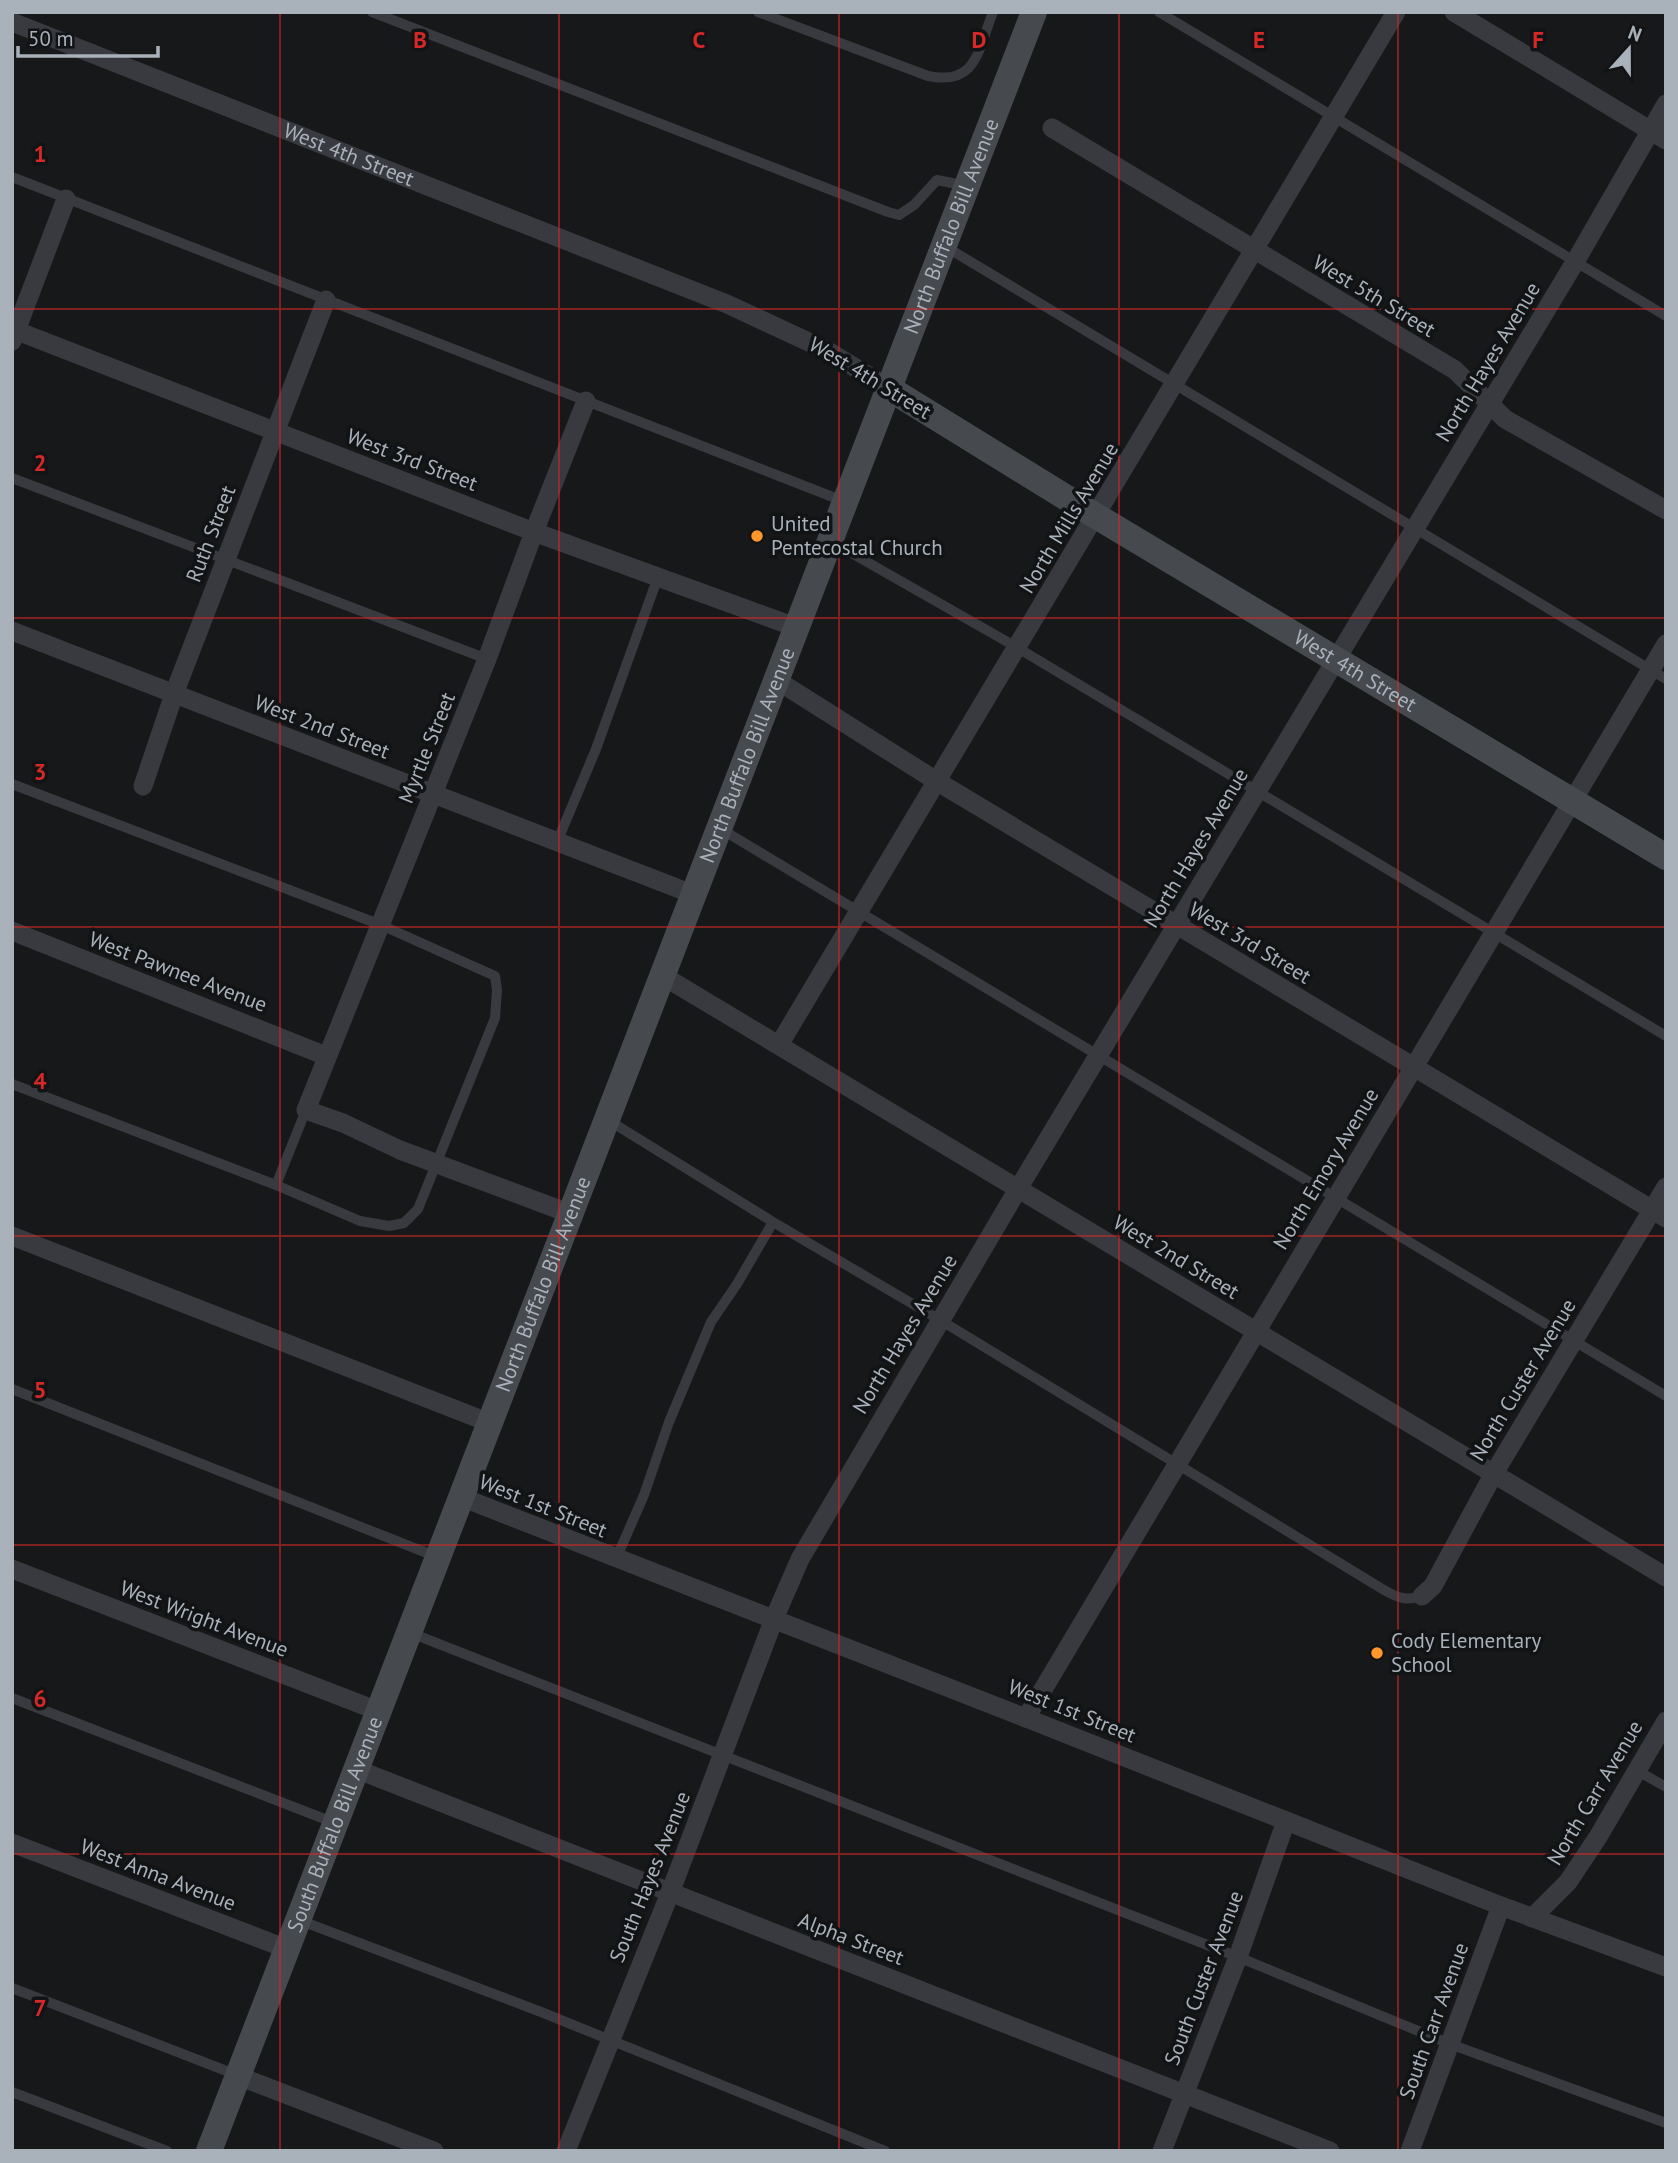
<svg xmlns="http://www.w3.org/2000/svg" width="1678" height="2163" viewBox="0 0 1678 2163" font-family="'PT Sans',sans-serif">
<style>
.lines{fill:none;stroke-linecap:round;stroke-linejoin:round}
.lane{stroke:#383a3f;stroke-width:10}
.street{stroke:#383a3f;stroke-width:19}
.secondary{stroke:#464a4f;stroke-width:26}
.grid{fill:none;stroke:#d62828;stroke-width:2;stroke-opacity:0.55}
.poi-dot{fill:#ff972a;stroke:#121315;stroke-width:2.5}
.labels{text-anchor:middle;stroke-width:7;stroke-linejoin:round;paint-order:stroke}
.street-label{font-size:21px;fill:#a9b1bb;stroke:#121315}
.poi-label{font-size:21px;fill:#a9b1bb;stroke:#121315;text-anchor:start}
.grid-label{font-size:23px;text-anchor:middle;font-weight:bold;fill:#d62828;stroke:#121315;stroke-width:7;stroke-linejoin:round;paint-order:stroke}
</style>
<rect width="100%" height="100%" fill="#17181a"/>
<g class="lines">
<path class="lane" d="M372 12 888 212 899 215 914 205 937 180 967 186
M758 12 928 76C977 86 978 50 993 12
M1159 12 1666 316
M12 177 843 501
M946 247 1666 679
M12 478 487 659
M832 542 1018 648 1666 1036
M12 784 381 925 495 976 497 990 495 1018 418 1209 404 1223 389 1226 360 1221 276 1185 12 1084
M721 829 1666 1396
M557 842 596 749 658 577
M608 1120 773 1222 940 1320 1384 1590C1398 1598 1406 1601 1422 1596
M276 1185 306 1110
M12 1389 437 1557
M616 1559 644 1495 669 1422 711 1322 737 1284 773 1222
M411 1633 1238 1957 1450 2044 1666 2123
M12 1698 335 1823
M1636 1770 1666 1787
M299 1920 541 2012 885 2151
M12 1988 237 2075
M12 2092 167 2151"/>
<g class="street">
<path d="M1454 12 1666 140"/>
<path id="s1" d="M12 22 727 304 828 351 890 389"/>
<path d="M1052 128 1455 370 1505 419 1666 510"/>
<path d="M12 329 534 532 798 628"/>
<path d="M12 341 66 199"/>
<path d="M12 631 695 895"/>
<path d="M778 681 938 782 1666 1218"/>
<path d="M143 786 174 694 326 300"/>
<path d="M12 931 326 1056"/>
<path d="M663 976 1666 1577"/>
<path d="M779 1045 1396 12"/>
<path d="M571 1214 400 1150 343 1123 306 1110 487 659 534 532 586 401"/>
<path d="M12 1236 490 1423"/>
<path d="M461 1497 1026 1718 1501 1906 1666 1967"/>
<path d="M12 1569 378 1711"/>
<path d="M1422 1596 1433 1586 1493 1475 1666 1187"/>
<path d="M1026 1718 1666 644"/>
<path d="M356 1769 1330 2151"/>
<path d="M12 1843 287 1949"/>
<path d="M1532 1918 1568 1882 1598 1837 1666 1721"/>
<path d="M238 2076 434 2151"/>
<path d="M566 2151 670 1893 774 1619 800 1559 1018 1189 1575 262 1666 104"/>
<path d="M1162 2151 1238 1957 1286 1821"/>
<path d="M1410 2151 1501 1906"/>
</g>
<g class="secondary">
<path id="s2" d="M890 389 1096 516 1666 857"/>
<path id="s3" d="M209 2151 1034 12"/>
</g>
</g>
<path class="grid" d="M280 12V2151M559 12V2151M839 12V2151M1119 12V2151M1398 12V2151M12 309H1666M12 618H1666M12 927H1666M12 1236H1666M12 1545H1666M12 1854H1666"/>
<g class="poi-dot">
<circle cx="757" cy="536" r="7"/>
<circle cx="1377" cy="1653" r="7"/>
</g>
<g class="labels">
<g class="street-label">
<text dy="7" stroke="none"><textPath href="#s1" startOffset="362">West 4th Street</textPath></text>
<text dy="7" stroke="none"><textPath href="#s3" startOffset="2063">North Buffalo Bill Avenue</textPath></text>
<text transform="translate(1374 296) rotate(31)" y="7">West 5th Street</text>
<text transform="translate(1488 362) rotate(-59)" y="7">North Hayes Avenue</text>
<text transform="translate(870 378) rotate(31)" y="7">West 4th Street</text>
<text transform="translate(412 460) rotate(21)" y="7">West 3rd Street</text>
<text transform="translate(1069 518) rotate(-59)" y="7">North Mills Avenue</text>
<text transform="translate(211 534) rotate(-69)" y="7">Ruth Street</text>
<text dy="7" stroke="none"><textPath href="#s2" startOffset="544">West 4th Street</textPath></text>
<text transform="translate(322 727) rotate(21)" y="7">West 2nd Street</text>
<text transform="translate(427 748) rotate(-68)" y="7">Myrtle Street</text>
<text dy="7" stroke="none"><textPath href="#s3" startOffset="1496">North Buffalo Bill Avenue</textPath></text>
<text transform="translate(1196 848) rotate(-59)" y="7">North Hayes Avenue</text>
<text transform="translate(1250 943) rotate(31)" y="7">West 3rd Street</text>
<text transform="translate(178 972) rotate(21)" y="7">West Pawnee Avenue</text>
<text transform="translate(1326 1169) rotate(-59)" y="7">North Emory Avenue</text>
<text transform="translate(1176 1257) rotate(31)" y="7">West 2nd Street</text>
<text dy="7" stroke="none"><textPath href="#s3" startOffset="929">North Buffalo Bill Avenue</textPath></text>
<text transform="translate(905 1334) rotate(-59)" y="7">North Hayes Avenue</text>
<text transform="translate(1523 1380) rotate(-59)" y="7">North Custer Avenue</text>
<text transform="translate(543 1506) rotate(22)" y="7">West 1st Street</text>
<text transform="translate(204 1619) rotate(21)" y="7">West Wright Avenue</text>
<text transform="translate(1072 1711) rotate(22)" y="7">West 1st Street</text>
<text transform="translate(1595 1793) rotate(-59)" y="7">North Carr Avenue</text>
<text dy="7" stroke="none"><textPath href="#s3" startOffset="350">South Buffalo Bill Avenue</textPath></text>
<text transform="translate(158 1875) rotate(21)" y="7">West Anna Avenue</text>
<text transform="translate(650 1877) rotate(-68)" y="7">South Hayes Avenue</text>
<text transform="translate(851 1939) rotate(21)" y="7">Alpha Street</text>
<text transform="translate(1204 1978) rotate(-69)" y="7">South Custer Avenue</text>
<text transform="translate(1434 2021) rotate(-70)" y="7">South Carr Avenue</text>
</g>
<g class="poi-label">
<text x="771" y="531">United<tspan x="771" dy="24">Pentecostal Church</tspan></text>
<text x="1391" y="1648">Cody Elementary<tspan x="1391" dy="24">School</tspan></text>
</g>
</g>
<g class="grid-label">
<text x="420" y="48">B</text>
<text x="699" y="48">C</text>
<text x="979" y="48">D</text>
<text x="1259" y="48">E</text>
<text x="1538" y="48">F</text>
<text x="40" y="162">1</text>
<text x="40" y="471">2</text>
<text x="40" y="780">3</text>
<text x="40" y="1089">4</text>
<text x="40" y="1398">5</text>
<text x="40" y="1707">6</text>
<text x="40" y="2016">7</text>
</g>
<rect width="1678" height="2163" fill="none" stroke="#a9b1bb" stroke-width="28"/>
<g transform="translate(1629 49) rotate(21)" stroke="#121315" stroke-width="5" paint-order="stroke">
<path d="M0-5L12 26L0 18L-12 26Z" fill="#a9b1bb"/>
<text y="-10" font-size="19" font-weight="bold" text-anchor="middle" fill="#a9b1bb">N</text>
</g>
<path d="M18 46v10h140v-10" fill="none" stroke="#a9b1bb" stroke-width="3.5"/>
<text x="28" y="46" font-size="21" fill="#a9b1bb" stroke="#121315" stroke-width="5" paint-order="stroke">50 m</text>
</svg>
